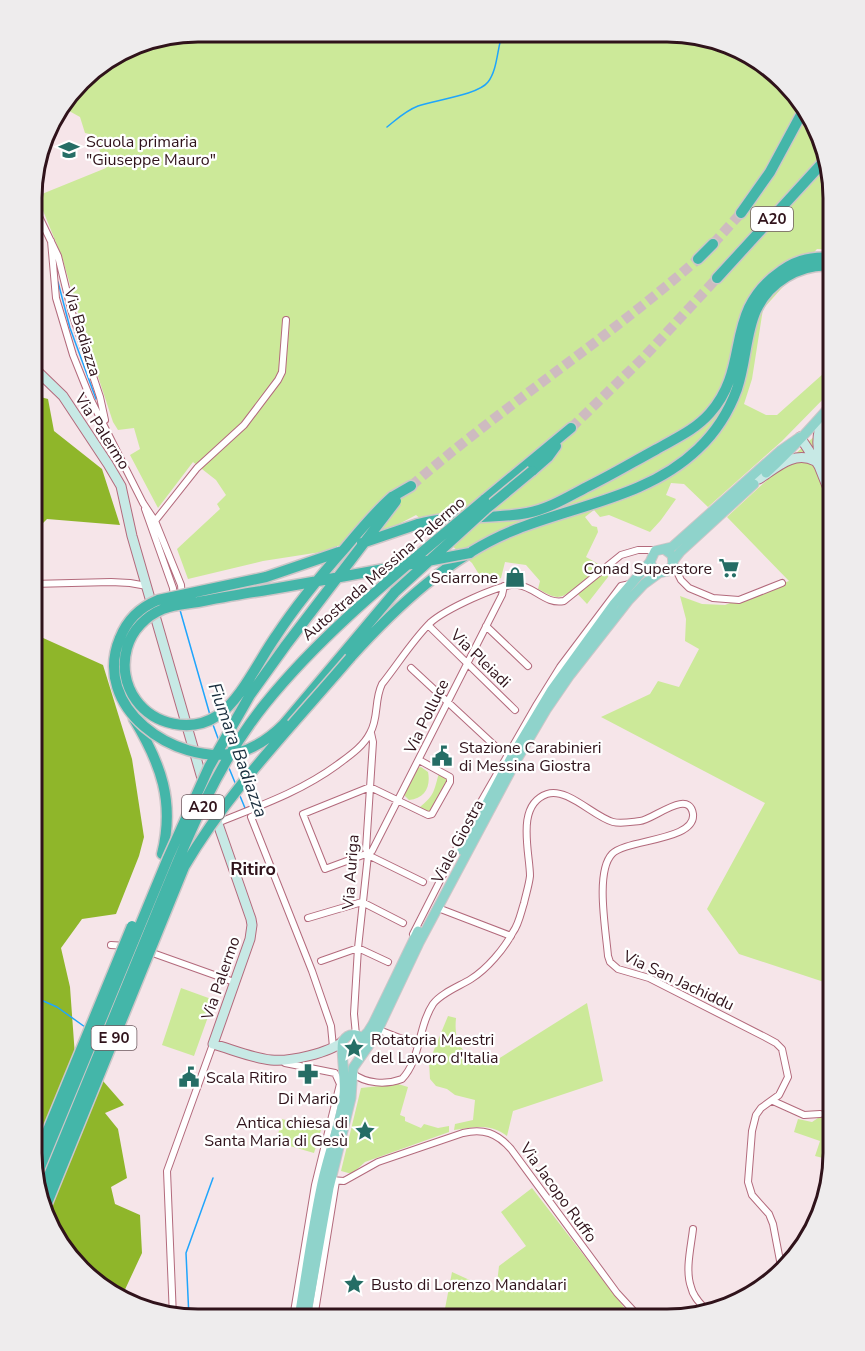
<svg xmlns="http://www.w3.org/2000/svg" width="865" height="1351" viewBox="0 0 865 1351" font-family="'Nunito Sans',sans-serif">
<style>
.green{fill:#cce999}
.forest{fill:#8fb62a}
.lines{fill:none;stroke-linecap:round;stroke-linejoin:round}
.stream{stroke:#1fa5fc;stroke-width:1.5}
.motorway-tunnel{stroke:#cebbc0;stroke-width:10;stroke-dasharray:10 5;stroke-linecap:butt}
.minor-casing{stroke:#b36a7c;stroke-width:8}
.secondary-casing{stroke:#b36a7c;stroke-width:11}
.primary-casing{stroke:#cdc6c8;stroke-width:11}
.motorway-casing{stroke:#cdc6c8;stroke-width:13}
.minor{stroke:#fff;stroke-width:6}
.secondary{stroke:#c7e9e5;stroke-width:9}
.primary{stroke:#8fd3cb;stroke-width:9}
.motorway{stroke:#44b6a9;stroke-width:10}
.motorway-bridge-casing{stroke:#cdc6c8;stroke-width:13;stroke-linecap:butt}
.motorway-bridge{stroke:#44b6a9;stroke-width:10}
.labels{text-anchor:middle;stroke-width:4.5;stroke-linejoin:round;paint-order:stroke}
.shield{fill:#fff;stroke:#6e5a5f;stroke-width:1.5}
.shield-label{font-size:15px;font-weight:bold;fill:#30131b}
.poi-label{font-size:16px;fill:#30131b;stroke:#fff;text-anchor:start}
.street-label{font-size:16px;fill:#30131b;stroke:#fff}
.water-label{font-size:18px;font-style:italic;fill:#1a2e3e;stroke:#fff}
.neighbourhood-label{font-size:18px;font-weight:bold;fill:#30131b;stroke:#fff}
.rim{fill:none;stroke:#30131b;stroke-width:3}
</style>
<rect width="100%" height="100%" fill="#f6e5e9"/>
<path class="green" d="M198 32 689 33 769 66 821 134 833 198V250L817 249 763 309 752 379 744 404 766 415H777L833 365V389L782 441 708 507 684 484 671 483 666 495 676 499 661 520 650 532 609 515 600 517 594 510 585 517 592 526 597 527 598 532 586 557 609 570 608 577 587 604 573 589C558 602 554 597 538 589L540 581 526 565 505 562 501 578 485 584 472 563 416 515 397 525 321 552 263 561 188 579 177 549 220 509 217 504 226 495 216 480 193 462 158 508 130 455 140 449 134 428 118 430 113 422 87 343 62 257 37 196 106 168 94 135 85 133 80 117 62 107 88 73 135 44Z
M833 419V968L827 983 739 954 707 909 765 803 601 717 650 694 658 681 679 687 699 649 685 641 686 619 680 596 702 604 725 605 789 581 727 517Z
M421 767 428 772C431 786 425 799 409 800L404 795 417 768Z
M439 773 447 778 448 780 432 812H428L420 807C435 795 434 790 439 773Z
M181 988 214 1000 194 1056 162 1045Z
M587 1003 603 1081 513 1111 507 1136C491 1123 474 1127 454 1130L455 1124 473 1120 475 1100 455 1095 447 1089 436 1086 430 1079 429 1062 448 1016 456 1018C454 1040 459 1048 475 1062L495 1061Z
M398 1084 408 1087 400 1115 405 1117V1121L421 1128 424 1124 438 1128 449 1126V1132L365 1162 352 1174 341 1171 361 1088Z
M833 1108V1149L827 1159 815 1156 820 1141 794 1132 798 1119 812 1122Z
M282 1119 321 1130 314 1153 276 1142Z
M532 1188 633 1319H443L452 1272 496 1292 499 1266 526 1246 501 1212Z"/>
<path class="forest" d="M33 395 48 399 54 431 102 469 120 525 47 519 32 534Z
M32 633 103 665 132 759 144 837 139 856 116 914 82 919 61 948 70 987 75 1056 103 1081 124 1105 105 1113 118 1129 127 1178 111 1187 115 1204 140 1215 142 1253 122 1296 97 1285 44 1217 32 1153Z"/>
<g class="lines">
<path class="stream" d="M387 127C397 119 405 111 418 106 435 100 478 95 488 82 498 69 497 47 503 32
M58 282 70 328 96 399
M180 610 210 715
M212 722 219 741
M229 768 236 785
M240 796 245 808
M32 996 57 1007 85 1027
M189 1318 186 1253 213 1178"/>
<path class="motorway-tunnel" d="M713 244 741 213
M571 428 645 356 717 278
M411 486C503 406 606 340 698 259"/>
<g class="minor-casing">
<path id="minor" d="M33 204 58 256 72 313 100 397 105 420
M51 241 56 298 73 355 91 400 143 503 155 521 181 585 182 597
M145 509 173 588 174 599
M155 521 197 468 244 425 278 380 282 372 286 320
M673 564 681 580 689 588 713 598 739 600 782 583
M32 584 111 582 130 583 147 586
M428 625 515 710
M486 626 528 666
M411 668 495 746
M255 815 251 817 312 971 331 1026 333 1047
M217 823C259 806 300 792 337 765 349 756 363 747 370 733 379 718 374 700 382 684 398 664 412 641 430 623 443 611 501 582 518 585 535 587 546 605 564 601L621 555 638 550H657
M368 855H363L325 869 303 814 370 787 428 815 432 814 450 782V777L419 760
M368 855 372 851 502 595 504 586
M368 855 423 882
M438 908 511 936
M308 918 362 902 403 923
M413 934 474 814 537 704 560 667 621 586 630 584
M111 945 126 946
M147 951 234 982
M321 961 358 948 388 962
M379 1030 418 1045
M356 1035 354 1014 358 948 368 855 366 849 373 742 371 733
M285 1063 335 1073 340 1084 315 1185 293 1318
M352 1073C366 1084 386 1085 402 1079 421 1059 418 1026 433 1004 441 993 460 986 471 979 487 969 504 949 513 932 519 924 521 912 524 903 526 894 529 885 530 876 530 853 515 805 547 794 567 787 594 817 613 822 621 824 631 822 640 821 653 820 689 788 693 814 696 841 626 839 612 854 595 872 606 931 608 956L610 962 618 969 649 978 765 1037 776 1043 782 1049 788 1077 779 1095 761 1108 756 1115 752 1131 748 1182 752 1195 769 1214 773 1224 781 1266
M773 1101 804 1115 820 1114
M331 1180 344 1181 378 1162 463 1133C483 1128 497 1133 511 1149L617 1293 641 1319
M693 1229C691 1247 685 1270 691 1287 693 1297 701 1304 707 1311
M173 1317 167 1171 213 1044
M314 1318 336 1181"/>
</g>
<g class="secondary-casing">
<path id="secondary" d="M33 367 63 396 108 464 121 486 132 536 201 775 251 919 252 925 250 939 213 1044C231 1049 252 1058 271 1060 289 1062 330 1053 343 1041
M824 414C812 446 820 453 827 484
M800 437 819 466 833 501
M759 479C776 468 794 450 815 461"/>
</g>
<g class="primary-casing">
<path id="primary" d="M766 473C790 452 811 427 833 403
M664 549 672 555 673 564 668 571 659 573 653 569 650 562 655 551 672 547 780 451 800 437
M673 561 680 552 754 484
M462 850 511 758 551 691 614 604 650 562
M362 1038 368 1032 373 1024 418 931
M299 1318C306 1275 312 1231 321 1188 327 1157 340 1126 344 1095 346 1083 340 1046 343 1041 349 1031 360 1034 365 1042
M306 1318 329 1188 351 1098 353 1068 374 1038 419 943 516 761 546 710 570 675 628 601 644 584 659 573"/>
</g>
<g class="motorway-casing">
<path id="motorway" d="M741 213 770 172 803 111
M698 259 713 244
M717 278 826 159
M532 471 548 457 556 446
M392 497 411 486
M484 500 571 428
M418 524C454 514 490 520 527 513 548 509 566 498 585 488 610 476 633 462 657 449 676 438 695 430 710 413 752 366 722 312 781 271 796 260 815 256 833 258
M350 658C396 607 452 554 517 529 578 505 649 496 698 449 715 433 729 411 737 389 751 347 742 304 786 277 801 268 816 264 833 266
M134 719C161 764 175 802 162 854
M284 724 395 592"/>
</g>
<use href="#minor" class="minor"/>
<use href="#secondary" class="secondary"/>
<use href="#primary" class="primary"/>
<use href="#motorway" class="motorway"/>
<g class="motorway-bridge-casing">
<path id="motorway-bridge" d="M392 497C375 512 361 529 346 547 321 575 297 604 276 636 259 660 241 700 217 716 191 733 154 725 136 700 125 685 122 666 127 648 132 630 146 616 163 609 173 605 186 604 198 602 219 598 240 594 261 591 331 579 401 566 470 553
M362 543 418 524
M395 592 486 509 532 471
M284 724C270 738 256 748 237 753 174 766 91 707 120 638 127 620 141 607 158 600L266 577 339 552
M34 1164 132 926
M36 1177 168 858 209 767 250 695 286 645 396 501
M41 1195C77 1108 112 1021 148 934 180 856 211 771 265 704 328 626 408 565 484 500
M45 1208 184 867C229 790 292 726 350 658"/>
</g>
<use href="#motorway-bridge" class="motorway-bridge"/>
</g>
<defs>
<g id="school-bare" transform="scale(1.62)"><path d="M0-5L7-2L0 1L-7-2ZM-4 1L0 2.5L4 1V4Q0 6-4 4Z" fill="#256d65" stroke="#fff" stroke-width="2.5" paint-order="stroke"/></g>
<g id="supermarket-bare" transform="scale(1.62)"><path d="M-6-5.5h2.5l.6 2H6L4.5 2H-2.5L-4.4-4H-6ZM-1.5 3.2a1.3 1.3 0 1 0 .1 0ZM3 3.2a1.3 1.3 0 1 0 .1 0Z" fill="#256d65" stroke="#fff" stroke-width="2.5" paint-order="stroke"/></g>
<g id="shop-bare" transform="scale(1.62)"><path d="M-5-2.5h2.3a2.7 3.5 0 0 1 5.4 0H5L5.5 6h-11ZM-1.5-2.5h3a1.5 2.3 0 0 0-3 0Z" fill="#256d65" stroke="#fff" stroke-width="2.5" paint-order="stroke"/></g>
<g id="civic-bare" transform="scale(1.62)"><path d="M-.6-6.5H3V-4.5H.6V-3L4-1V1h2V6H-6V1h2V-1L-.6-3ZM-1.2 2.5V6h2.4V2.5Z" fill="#256d65" stroke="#fff" stroke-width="2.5" paint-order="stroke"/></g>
<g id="sight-bare" transform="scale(1.62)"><path d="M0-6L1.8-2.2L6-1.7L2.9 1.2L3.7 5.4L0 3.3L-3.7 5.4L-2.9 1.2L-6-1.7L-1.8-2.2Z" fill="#256d65" stroke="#fff" stroke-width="2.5" paint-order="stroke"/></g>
<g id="pharmacy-bare" transform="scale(1.62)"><path d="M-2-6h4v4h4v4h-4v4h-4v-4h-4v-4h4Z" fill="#256d65" stroke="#fff" stroke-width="2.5" paint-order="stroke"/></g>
</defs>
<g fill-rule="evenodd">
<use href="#school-bare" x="69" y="150"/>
<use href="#supermarket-bare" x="729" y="568"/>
<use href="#shop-bare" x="515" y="577"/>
<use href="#civic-bare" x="442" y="756"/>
<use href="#sight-bare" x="354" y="1048"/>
<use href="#pharmacy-bare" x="308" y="1074"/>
<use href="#civic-bare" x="189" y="1077"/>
<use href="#sight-bare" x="365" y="1131"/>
<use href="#sight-bare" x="354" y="1284"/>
</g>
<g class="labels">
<g class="shield">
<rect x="751" y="207" width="42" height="24" rx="4.5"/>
<rect x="182" y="795" width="42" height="24" rx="4.5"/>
<rect x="91.5" y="1026" width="45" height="24" rx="4.5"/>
</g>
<g class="shield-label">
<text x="772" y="224">A20</text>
<text x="203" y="812">A20</text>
<text x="114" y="1043">E 90</text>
</g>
<g class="poi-label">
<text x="86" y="147">Scuola primaria<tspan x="86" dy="18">"Giuseppe Mauro"</tspan></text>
<text x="712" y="574" text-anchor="end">Conad Superstore</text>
<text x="498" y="583" text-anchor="end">Sciarrone</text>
<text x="459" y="753">Stazione Carabinieri<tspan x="459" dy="18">di Messina Giostra</tspan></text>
<text x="371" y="1045">Rotatoria Maestri<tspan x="371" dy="18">del Lavoro d'Italia</tspan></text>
<text x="206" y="1083">Scala Ritiro</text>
<text x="308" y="1104" text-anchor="middle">Di Mario</text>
<text x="348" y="1128" text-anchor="end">Antica chiesa di<tspan x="348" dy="18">Santa Maria di Gesù</tspan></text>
<text x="371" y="1290">Busto di Lorenzo Mandalari</text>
</g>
<g class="street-label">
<text transform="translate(83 332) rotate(73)" y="6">Via Badiazza</text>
<text transform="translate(103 431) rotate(57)" y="6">Via Palermo</text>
<text transform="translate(383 568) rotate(-41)" y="6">Autostrada Messina-Palermo</text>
<text transform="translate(481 658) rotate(44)" y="6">Via Pleiadi</text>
<text transform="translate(426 716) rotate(-64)" y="6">Via Polluce</text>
<text transform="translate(457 841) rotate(-62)" y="6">Viale Giostra</text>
<text transform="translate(350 872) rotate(-86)" y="6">Via Auriga</text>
<text transform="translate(220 978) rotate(-71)" y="6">Via Palermo</text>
<text transform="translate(679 980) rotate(25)" y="6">Via San Jachiddu</text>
<text transform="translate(559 1192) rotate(54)" y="6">Via Jacopo Ruffo</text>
</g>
<g class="water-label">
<text transform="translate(238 750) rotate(70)" y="6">Fiumara Badiazza</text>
</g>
<g class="neighbourhood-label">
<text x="253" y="875">Ritiro</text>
</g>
</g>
<path d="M0 0H865V1351H0ZM198 42H667A156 156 0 0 1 823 198V1153A156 156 0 0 1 667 1309H198A156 156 0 0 1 42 1153V198A156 156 0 0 1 198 42Z" fill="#eeeced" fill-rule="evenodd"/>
<path class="rim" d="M198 42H667A156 156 0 0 1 823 198V1153A156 156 0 0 1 667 1309H198A156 156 0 0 1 42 1153V198A156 156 0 0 1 198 42Z"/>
</svg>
